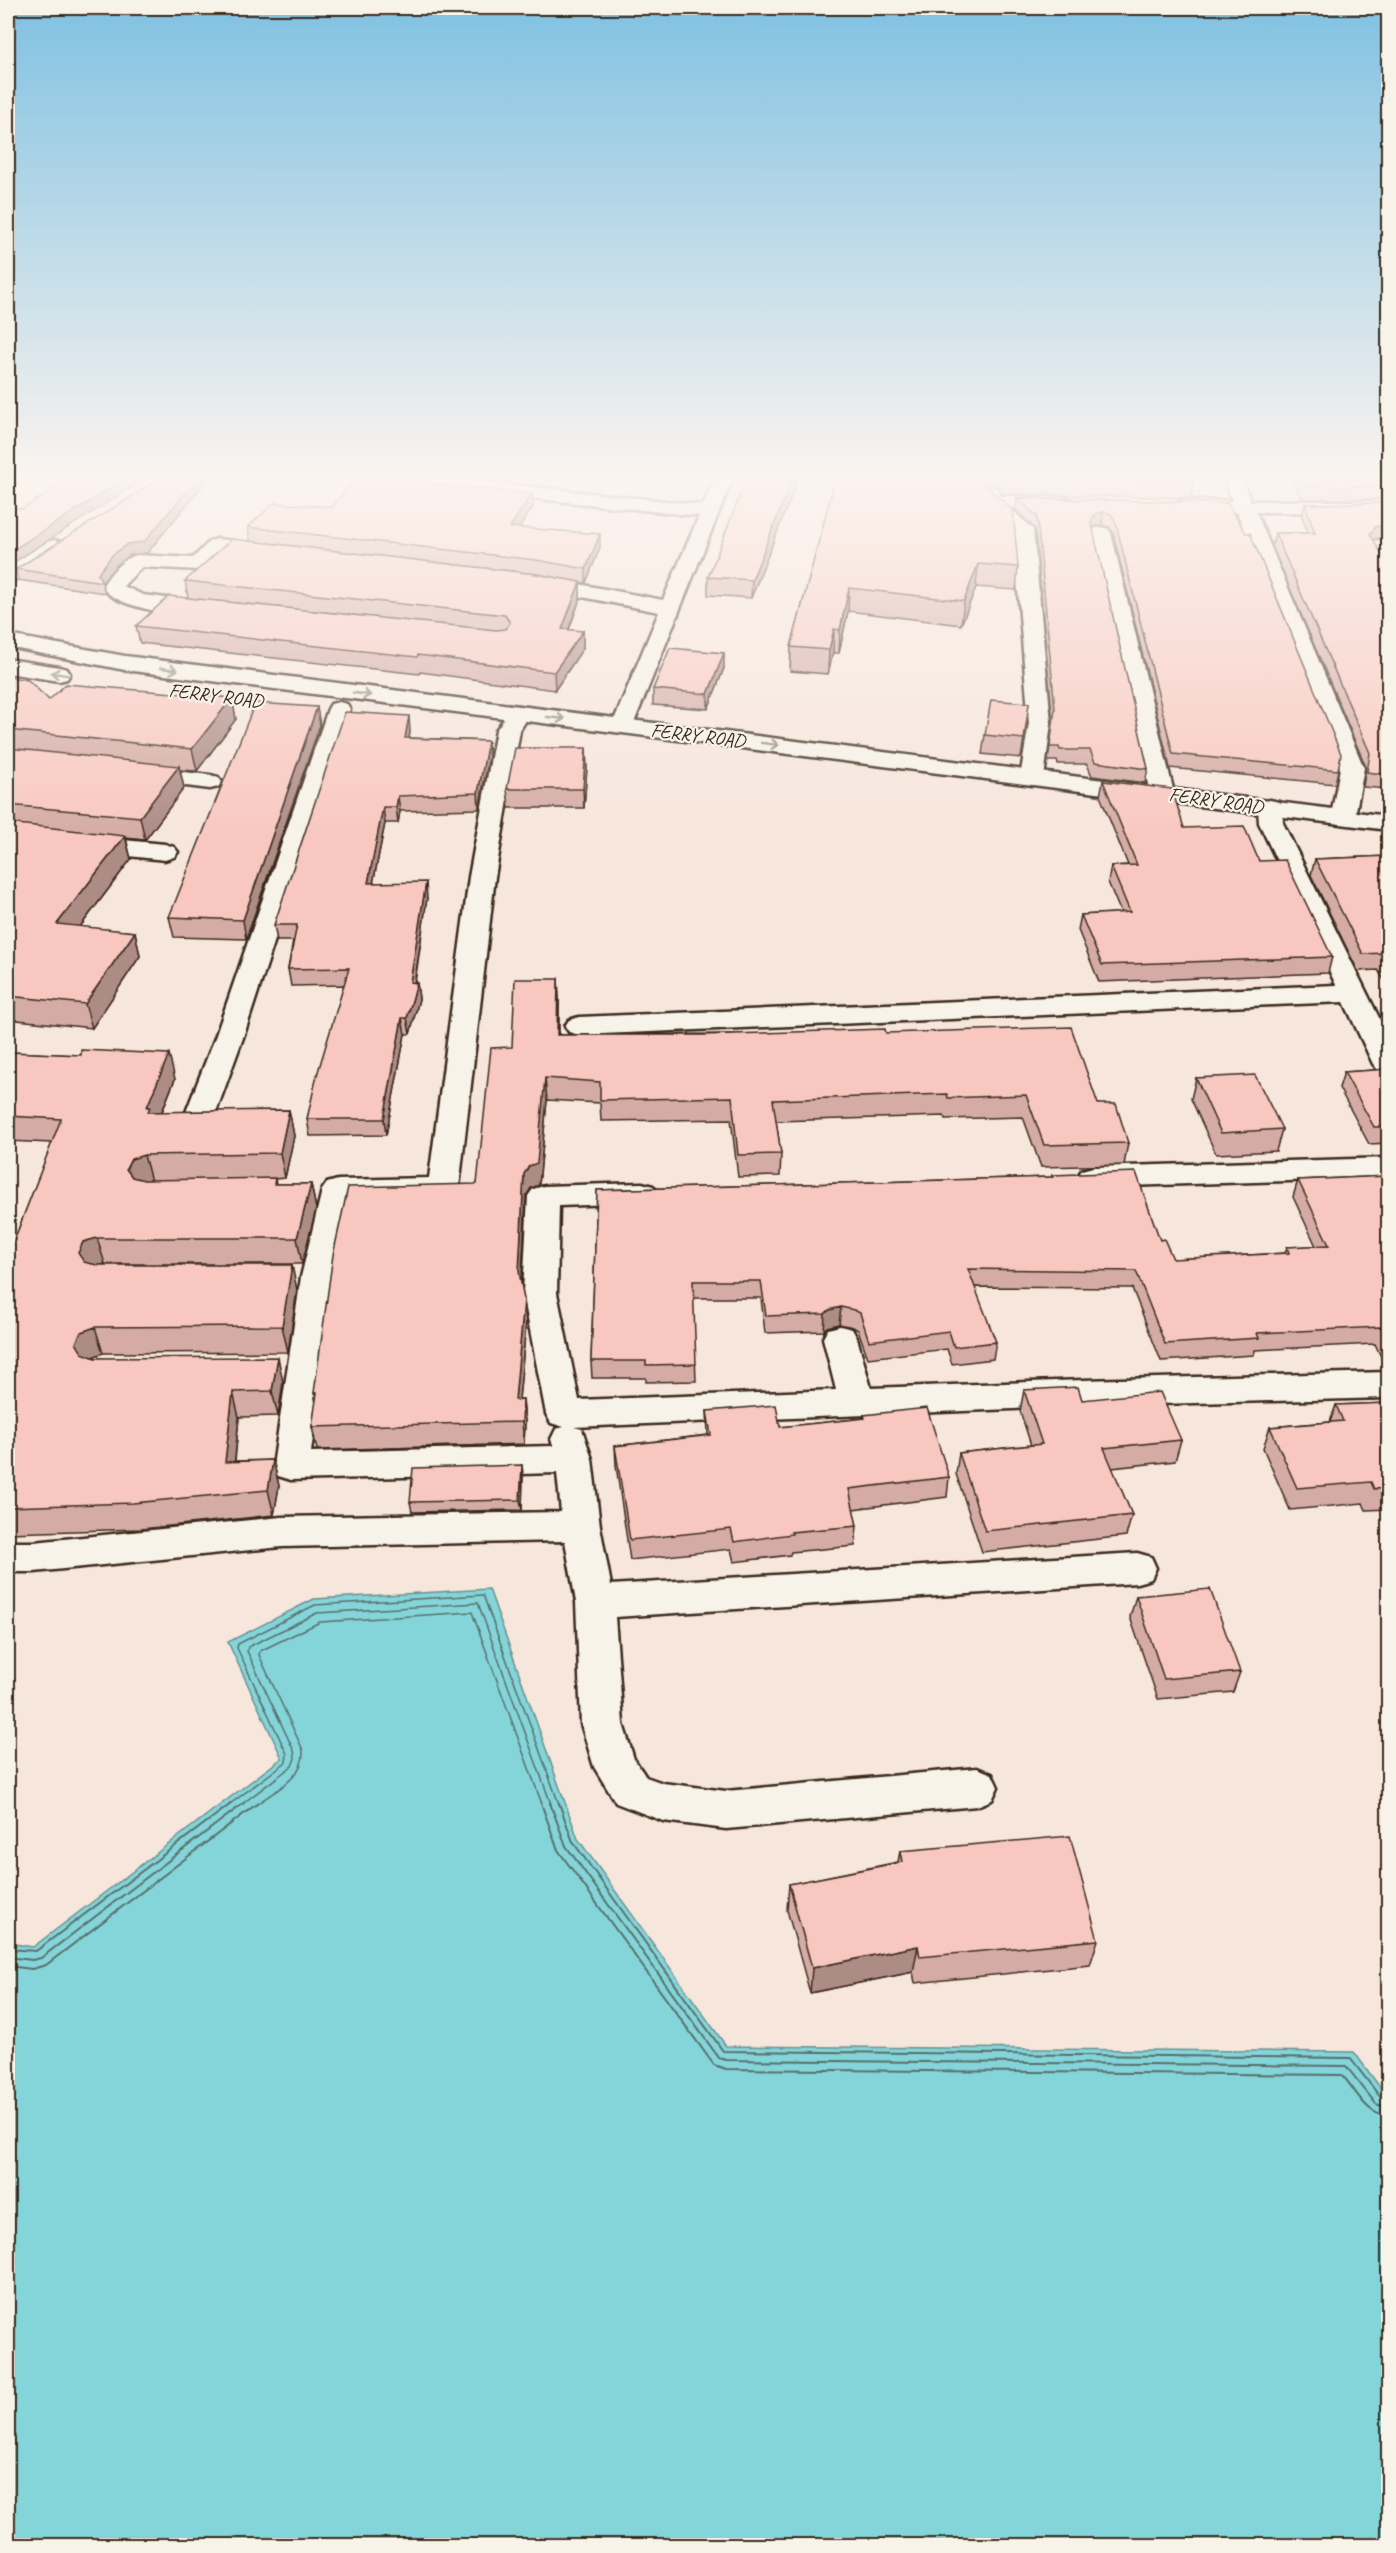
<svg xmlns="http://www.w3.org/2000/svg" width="1396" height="2553" viewBox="0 0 1396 2553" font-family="Caveat,sans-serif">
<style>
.water{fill:#84d5da;stroke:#67918f;stroke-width:1.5}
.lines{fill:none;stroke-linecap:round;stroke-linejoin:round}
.shore-far1{stroke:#586e69;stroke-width:1.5}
.shore{stroke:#586e69;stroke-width:2}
.street-casing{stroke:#3b2a1e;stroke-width:5}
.secondary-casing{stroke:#3b2a1e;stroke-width:5}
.street{fill:#f7f3e8;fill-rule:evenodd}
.secondary{fill:#f7f3e8;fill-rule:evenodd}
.wall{fill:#d5aca5;stroke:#3b2a1e;stroke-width:1.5}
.shaded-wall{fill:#ae8c86;stroke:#3b2a1e;stroke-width:1.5}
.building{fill:#f8c8c0;stroke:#3b2a1e;stroke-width:1.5}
.oneway{stroke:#998e83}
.labels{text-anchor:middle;stroke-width:4.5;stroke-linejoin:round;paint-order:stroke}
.far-street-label{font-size:20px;fill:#3b2a1e;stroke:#f7f3e8}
</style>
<rect width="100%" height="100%" fill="#f7e6dc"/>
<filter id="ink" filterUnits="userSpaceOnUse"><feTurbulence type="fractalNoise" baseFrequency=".0167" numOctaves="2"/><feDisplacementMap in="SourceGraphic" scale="12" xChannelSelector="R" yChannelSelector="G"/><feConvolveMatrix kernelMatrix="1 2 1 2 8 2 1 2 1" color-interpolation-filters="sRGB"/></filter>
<g filter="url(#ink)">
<path class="water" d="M489 1589 578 1839 726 2046 1354 2052 1388 2098V2545H8V1943L33 1947 282 1758 228 1642 314 1599Z"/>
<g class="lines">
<path class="shore-far1" d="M230 1804 286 1762 287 1754 237 1648 238 1644 315 1605 483 1595 559 1804
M242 1804 292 1766 295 1758 294 1751 247 1651 248 1647 317 1613 478 1603 551 1804
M257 1804C276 1790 305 1777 303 1750L259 1655 260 1651 320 1622 472 1612 542 1804"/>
<path class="shore" d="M541 1803 558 1850 714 2065 726 2069 1342 2075C1357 2091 1364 2113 1388 2117
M550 1803 566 1846 719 2058 726 2060 1346 2066 1376 2104 1388 2108
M559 1803 573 1842 723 2051 1350 2058 1381 2098 1388 2101
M8 1949 36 1951 232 1803
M8 1957 32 1960 41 1958 244 1803
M8 1966 32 1969 46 1965 258 1803"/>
<g class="street-casing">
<path id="street" d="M407 480H469L703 505 714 480H732L631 730 623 732 615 730 612 725 659 612 536 588 529 586 526 582 529 578 536 576 663 600 699 516 416 486 409 484Z
M1224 480H1242L1251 501H1388V513L1256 512 1364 768 1355 816 1352 821 1343 823 1334 821 1331 816 1340 768 1237 512H1186L1179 510 1177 506 1179 502 1186 500 1232 501Z
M990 486 997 488 1000 496 1063 497 1070 499 1072 503 1070 507 1063 509 1010 508 1033 529 1051 723 1044 778 1040 783 1032 785 1024 783 1020 778 1029 723 1013 531 985 506 981 492 983 488Z
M1101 527 1108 529 1111 533 1174 793 1171 798 1162 800 1153 798 1150 793 1091 533 1094 529Z
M217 539 268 545 275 547 278 551 275 555 268 557 222 551 205 568 198 570 142 567 123 586 143 595 212 604 215 608 212 612C187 619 117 609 102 587 110 574 121 559 137 555L193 558 210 541Z
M54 540 61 542 64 546 61 550 15 580 8 582V567L47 542Z
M1379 540 1386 542 1388 545V569L1381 567 1369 546 1372 542Z
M339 702 347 704 350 709 244 1035 216 1112 212 1119 201 1121 190 1119 186 1112 216 1035 328 709 331 704Z
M519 707 527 709 530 714 520 730 495 877 459 1188 454 1195 443 1198 351 1200 335 1277 311 1452 553 1446 551 1439 556 1429 564 1427 551 1423 546 1414 523 1293 528 1196 533 1189 544 1186 642 1183 653 1186 658 1193 653 1200 642 1203 559 1206 557 1293 579 1400 836 1390 823 1338 828 1329 840 1326 852 1329 857 1338 871 1388 1083 1380 1388 1372V1398L1083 1406 574 1427 582 1429 592 1459 600 1526 611 1585 1137 1553 1151 1557 1156 1568 1151 1579 1137 1583 615 1617 623 1724 634 1759 646 1777 663 1783 726 1791 977 1768 992 1774 998 1787 992 1800 977 1806 726 1829 663 1821 616 1803 594 1767 581 1724 576 1602 565 1541 281 1547 34 1572H8V1542H34L281 1517 561 1512 557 1473 291 1480 278 1476 273 1466 301 1277 322 1190 327 1183 338 1180 429 1178 469 877 496 730 511 709Z
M138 767 210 775 218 777 222 782 218 787 210 789 130 779 126 774 130 769Z
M1270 800 1279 802 1282 807 1283 823 1388 1036V1073L1378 1070 1373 1064 1344 1002 579 1035 569 1032 565 1026 569 1020 579 1017 1336 985 1259 823 1258 807 1261 802Z
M8 829 165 844 174 847 178 852 174 857 165 860 8 843Z
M1388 1158V1178L1093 1187 1082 1184 1077 1177 1082 1170 1093 1167Z"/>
</g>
<g class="secondary-casing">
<path id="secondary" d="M8 480H18L15 485 8 487Z
M8 635 125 656 1388 816V830L125 670 8 647Z
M8 659 59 667 67 669 70 674 67 679 59 681 8 673Z"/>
</g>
<use href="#street" class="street"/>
<use href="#secondary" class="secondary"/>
</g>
<path class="wall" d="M158 480H207L147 553 130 555 115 566 102 583 105 593 18 580 16 569Z
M835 480H1194L1191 498 1002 494 998 486H986L1018 567 1016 590 976 587 961 625 848 611 839 653H833L828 674 790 671 791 647Z
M1292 480H1389V499H1302Z
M796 484 751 598 708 595V577Z
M1017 498 1227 503 1338 770 1335 784 1170 768 1113 532 1109 527 1102 525 1093 527 1092 528 1148 769 1145 783 1092 776 1087 764H1058L1057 761H1048L1053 723 1035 529 1016 510Z
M1389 503V542L1388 541 1380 538 1373 539 1382 555 1389 557V789L1363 787 1366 767 1272 546 1275 533H1308L1302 517 1305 504Z
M332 507H533L519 528 600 547 586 583 537 574 250 541 248 527Z
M185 581 580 582V599L569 630 583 631V648L555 690 420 672 419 674 140 643 136 626 381 618 188 598Z
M724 668 708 709 653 705V689Z
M8 677 49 700 232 698 236 719 197 771 180 770 184 788 145 840 126 838 131 859 80 927 135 932 140 956 92 1028 8 1019Z
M1029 703 1021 758 982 754 985 735Z
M320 725 246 939 174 937 169 917Z
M410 731 409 738 488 741 489 756 479 809 400 811 398 823H385L373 883 427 898 415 983H417L419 999 410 1034H405L386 1135 310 1136 307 1119 344 985 291 986 288 969 293 941H277L274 925Z
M587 767 584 808H509L507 789Z
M1103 781 1184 828 1259 861 1332 957 1328 973 1099 982 1078 930 1081 915 1121 913 1108 882 1111 866 1128 865 1100 796Z
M1389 856V988L1378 970 1358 971 1311 875 1315 859Z
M558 979 559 1000V1035L886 1033 1098 1104 1128 1143 1124 1165 1041 1167 1023 1117 945 1119 944 1116 776 1121 781 1154 780 1176 738 1177 731 1119 601 1121 600 1103 547 1100 539 1185 531 1188 526 1196 521 1284 524 1300 526 1323 519 1399H523L525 1422 524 1444 317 1450 312 1427 316 1403 314 1393 477 1184 512 1047Z
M8 1052 81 1055 175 1079 162 1112 289 1110 294 1136 285 1178 275 1179 276 1184H311L316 1209 302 1264H105L102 1265 297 1290 288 1352 103 1353 92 1357 283 1382 278 1416 239 1417 235 1461 273 1460 279 1486 274 1515 141 1529 8 1533V1256L52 1143 8 1141Z
M1389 1069V1143L1369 1144 1339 1088 1344 1072Z
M1196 1078 1282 1129 1276 1151 1216 1154 1191 1099Z
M1052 1175 1160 1240 1173 1259 1285 1253 1287 1247 1316 1246 1293 1197 1298 1180 1389 1176V1363H1384L1375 1344 1255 1350 1254 1355 1161 1361 1132 1288 974 1287 996 1342 993 1359 952 1364 947 1349 868 1358 858 1330 853 1327 839 1324 827 1327 824 1331 765 1333 761 1298H693L696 1381 646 1382V1378H592L591 1361 597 1190 1052 1177Z
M1024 1390 1082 1400 1181 1440 1175 1461 1112 1468 1132 1515 1126 1536 982 1552 956 1474 959 1453 1031 1445 1020 1411Z
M1389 1403V1509L1366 1510 1363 1503 1290 1510 1263 1448 1270 1427 1330 1422 1336 1405Z
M707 1411 780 1427 864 1418V1415L949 1477 947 1497 853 1509 857 1526 855 1546 791 1552 790 1555 734 1562 731 1549 630 1560 616 1466 615 1446 708 1435Z
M522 1465 523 1476 522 1510 412 1512 410 1502Z
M1136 1596 1240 1672 1233 1692 1158 1699 1130 1617Z
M900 1851 1098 1940 1090 1965 915 1983 913 1972 810 1993 787 1910 789 1884 898 1862Z"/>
<path class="shaded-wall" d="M124 480H143L8 566V553Z
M196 480H207L147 553 130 555 115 566 102 583 98 574 112 555Z
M792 480H797L796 484 751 598 752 580Z
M532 494 533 507 511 540 510 527Z
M1103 512 1102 525 1093 527 1089 534 1091 521 1095 514Z
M1383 525 1380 538 1371 540 1370 534 1375 527Z
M600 534V547L586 583V569Z
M978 564 976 587 961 625 964 601Z
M580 582V599L562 646V629Z
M849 588 848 611 839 653 840 630Z
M834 629 833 653 828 674 829 650Z
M583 631V648L555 690 554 672Z
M724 653V668L708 709V694Z
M232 698 236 719 197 771 192 749Z
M317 707 320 725 246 939 243 920Z
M409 716 410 731 407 753 405 738Z
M488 741 489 756 479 809 478 793Z
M586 748 587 767 584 808 583 789Z
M179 766 184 788 145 840 140 817Z
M398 796 400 811 398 823 396 807Z
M383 807 385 823 370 899 368 883Z
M125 836 131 859 64 948 57 924Z
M426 882 427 898 412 999 410 982Z
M135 932 140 956 92 1028 85 1004Z
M558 979 559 1000 558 1057 557 1035Z
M417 983 419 999 410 1034 407 1018Z
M402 1018 405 1034 386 1135 384 1119Z
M169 1054 175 1079 155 1128 154 1138 147 1107Z
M545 1078 547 1100 539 1185 531 1188 526 1196 521 1293 519 1271 524 1174Z
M289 1110 294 1136 285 1178 280 1153Z
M144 1155 151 1181 138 1185 126 1169 131 1159Z
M311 1184 316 1209 302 1264 297 1238Z
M97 1238 105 1264 91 1268 86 1278 78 1253 83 1242Z
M292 1265 297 1290 288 1352 282 1326Z
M524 1300 526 1323 517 1422 515 1400Z
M841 1307 839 1324 827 1327 824 1331 825 1314 829 1310Z
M95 1327 103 1353 89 1358 84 1369 76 1343 81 1332Z
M278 1357 283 1382 278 1416 272 1391Z
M233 1392 239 1417 232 1487 225 1462Z
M523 1399 525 1422 524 1444 522 1422Z
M273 1460 279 1486 274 1515 268 1490Z
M522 1465 523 1476 522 1510 520 1500Z
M918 1946 913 1972 810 1993 812 1968Z"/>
<path class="building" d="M71 480H124L8 553V514L17 508 22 509Z
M158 480H196L144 542 128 544 112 555 98 574 102 582 16 569Z
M355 480H390L532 494 510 527 600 534 586 569 536 560 248 527 274 503 332 507Z
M746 480H792L752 580 708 577Z
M835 480H984L985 485 1013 510 1018 567 978 564 964 601 849 588 840 630 834 629 829 650 791 647Z
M1301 480H1389V486H1304Z
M1017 498 1227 503 1246 533H1250L1341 754 1338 770 1173 754 1115 520 1111 514 1103 512 1095 514 1091 521 1148 769 1095 762 1090 750H1060L1059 747H1050L1055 709 1037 516Z
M1389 503V527L1383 525 1375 527 1370 534 1382 555 1389 557V775L1367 772 1370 753 1275 533H1315L1305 504Z
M232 539 536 574 580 582 562 629 583 631 554 672 418 655 417 657 136 626 169 596 496 630 505 629 510 623 505 615 185 581Z
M670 648 724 653 708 694 653 689Z
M8 677 28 680 49 700 66 684 232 698 192 749 8 730Z
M991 700 1029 703 1024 739 985 735Z
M255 703 317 707 243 920 169 917Z
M345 712 409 716 405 738 488 741 478 793 398 796 396 807H383L368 883 426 882 410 982 417 983 407 1018H402L384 1119H307L317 1075 349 968 288 969 297 925H274Z
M8 748 179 766 140 817 8 805Z
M515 748H586L583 789H507Z
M1103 781 1172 789 1184 828 1244 826 1259 861 1285 860 1332 957 1102 965 1081 915 1130 912 1111 866 1137 865Z
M8 823 125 836 57 924 135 932 85 1004 8 996Z
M1389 856V963L1383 953 1363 954 1315 859Z
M515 979H558L557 1035H703L885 1029 886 1033 1071 1027 1098 1104H1116L1128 1143 1044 1145 1026 1095 948 1098 947 1094 773 1100 781 1154 738 1155 732 1097 600 1100V1082L545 1078 537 1163 529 1166 524 1174 519 1271 524 1300 515 1400 523 1399 522 1422 312 1427 317 1393H314L333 1255 348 1187 477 1184 491 1048 512 1047Z
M81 1050 169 1054 147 1107H150L148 1112 289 1110 280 1153 144 1155 131 1159 126 1169 132 1177 144 1180 275 1178 274 1184H311L297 1238H97L83 1242 78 1253 84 1262 97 1265H292L282 1326 95 1327 81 1332 76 1343 82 1353 95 1358 278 1357 272 1391 233 1392 225 1462 273 1460 268 1490 133 1503 8 1507V1256L61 1119 8 1116V1052L81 1055Z
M1389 1069V1127H1374L1344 1072Z
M1255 1075 1282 1129 1221 1133 1196 1078Z
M1136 1172 1160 1240 1164 1239 1173 1259 1289 1253 1287 1247 1329 1245 1298 1180 1389 1176V1343L1381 1327 1257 1333 1259 1338 1165 1344 1136 1271 968 1269 996 1342 954 1347 949 1331 869 1341 860 1313 854 1310 841 1307 829 1310 825 1314 766 1316 761 1281H693L696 1364 646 1365V1361H591L597 1190 1053 1177 1052 1175Z
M1078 1387 1082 1400 1160 1392 1181 1440 1104 1448 1132 1515 985 1531 959 1453 1042 1444 1024 1390Z
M1389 1403V1488L1374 1489 1371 1482 1297 1488 1270 1427 1343 1421 1336 1405Z
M776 1405 780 1427 865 1418 864 1415 927 1408 949 1477 849 1489 857 1526 791 1532 792 1534 734 1542 731 1529 630 1540 615 1446 711 1435 707 1411Z
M522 1465 520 1500 410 1502 413 1468Z
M1210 1589 1240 1672 1164 1679 1136 1596Z
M1070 1836 1098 1940 920 1957 918 1946 812 1968 789 1884 902 1862 900 1851Z"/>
<defs><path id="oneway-shaft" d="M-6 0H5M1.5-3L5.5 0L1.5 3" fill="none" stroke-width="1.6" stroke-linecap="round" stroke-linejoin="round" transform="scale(1.5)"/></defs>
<g class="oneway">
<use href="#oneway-shaft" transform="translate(169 669) rotate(8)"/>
<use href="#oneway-shaft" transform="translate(60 674) rotate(-171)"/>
<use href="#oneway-shaft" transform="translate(362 694) rotate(8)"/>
<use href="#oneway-shaft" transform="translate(556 718) rotate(6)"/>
<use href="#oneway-shaft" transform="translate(770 744) rotate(7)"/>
</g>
</g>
<linearGradient id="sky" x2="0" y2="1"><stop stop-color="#80c1e2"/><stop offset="0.57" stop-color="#fbf4ef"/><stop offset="1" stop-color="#fbf4ef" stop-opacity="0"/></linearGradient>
<rect width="1396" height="837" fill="url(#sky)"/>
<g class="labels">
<g class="far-street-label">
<text transform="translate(216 695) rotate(7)" y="7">FERRY ROAD</text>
<text transform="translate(698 735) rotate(7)" y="7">FERRY ROAD</text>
<text transform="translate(1216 800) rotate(8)" y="7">FERRY ROAD</text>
</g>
</g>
<rect width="1396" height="2553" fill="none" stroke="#f7f3e8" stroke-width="30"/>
<rect x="15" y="15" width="1366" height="2523" fill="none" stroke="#3b2a1e" stroke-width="2" filter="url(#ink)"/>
</svg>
